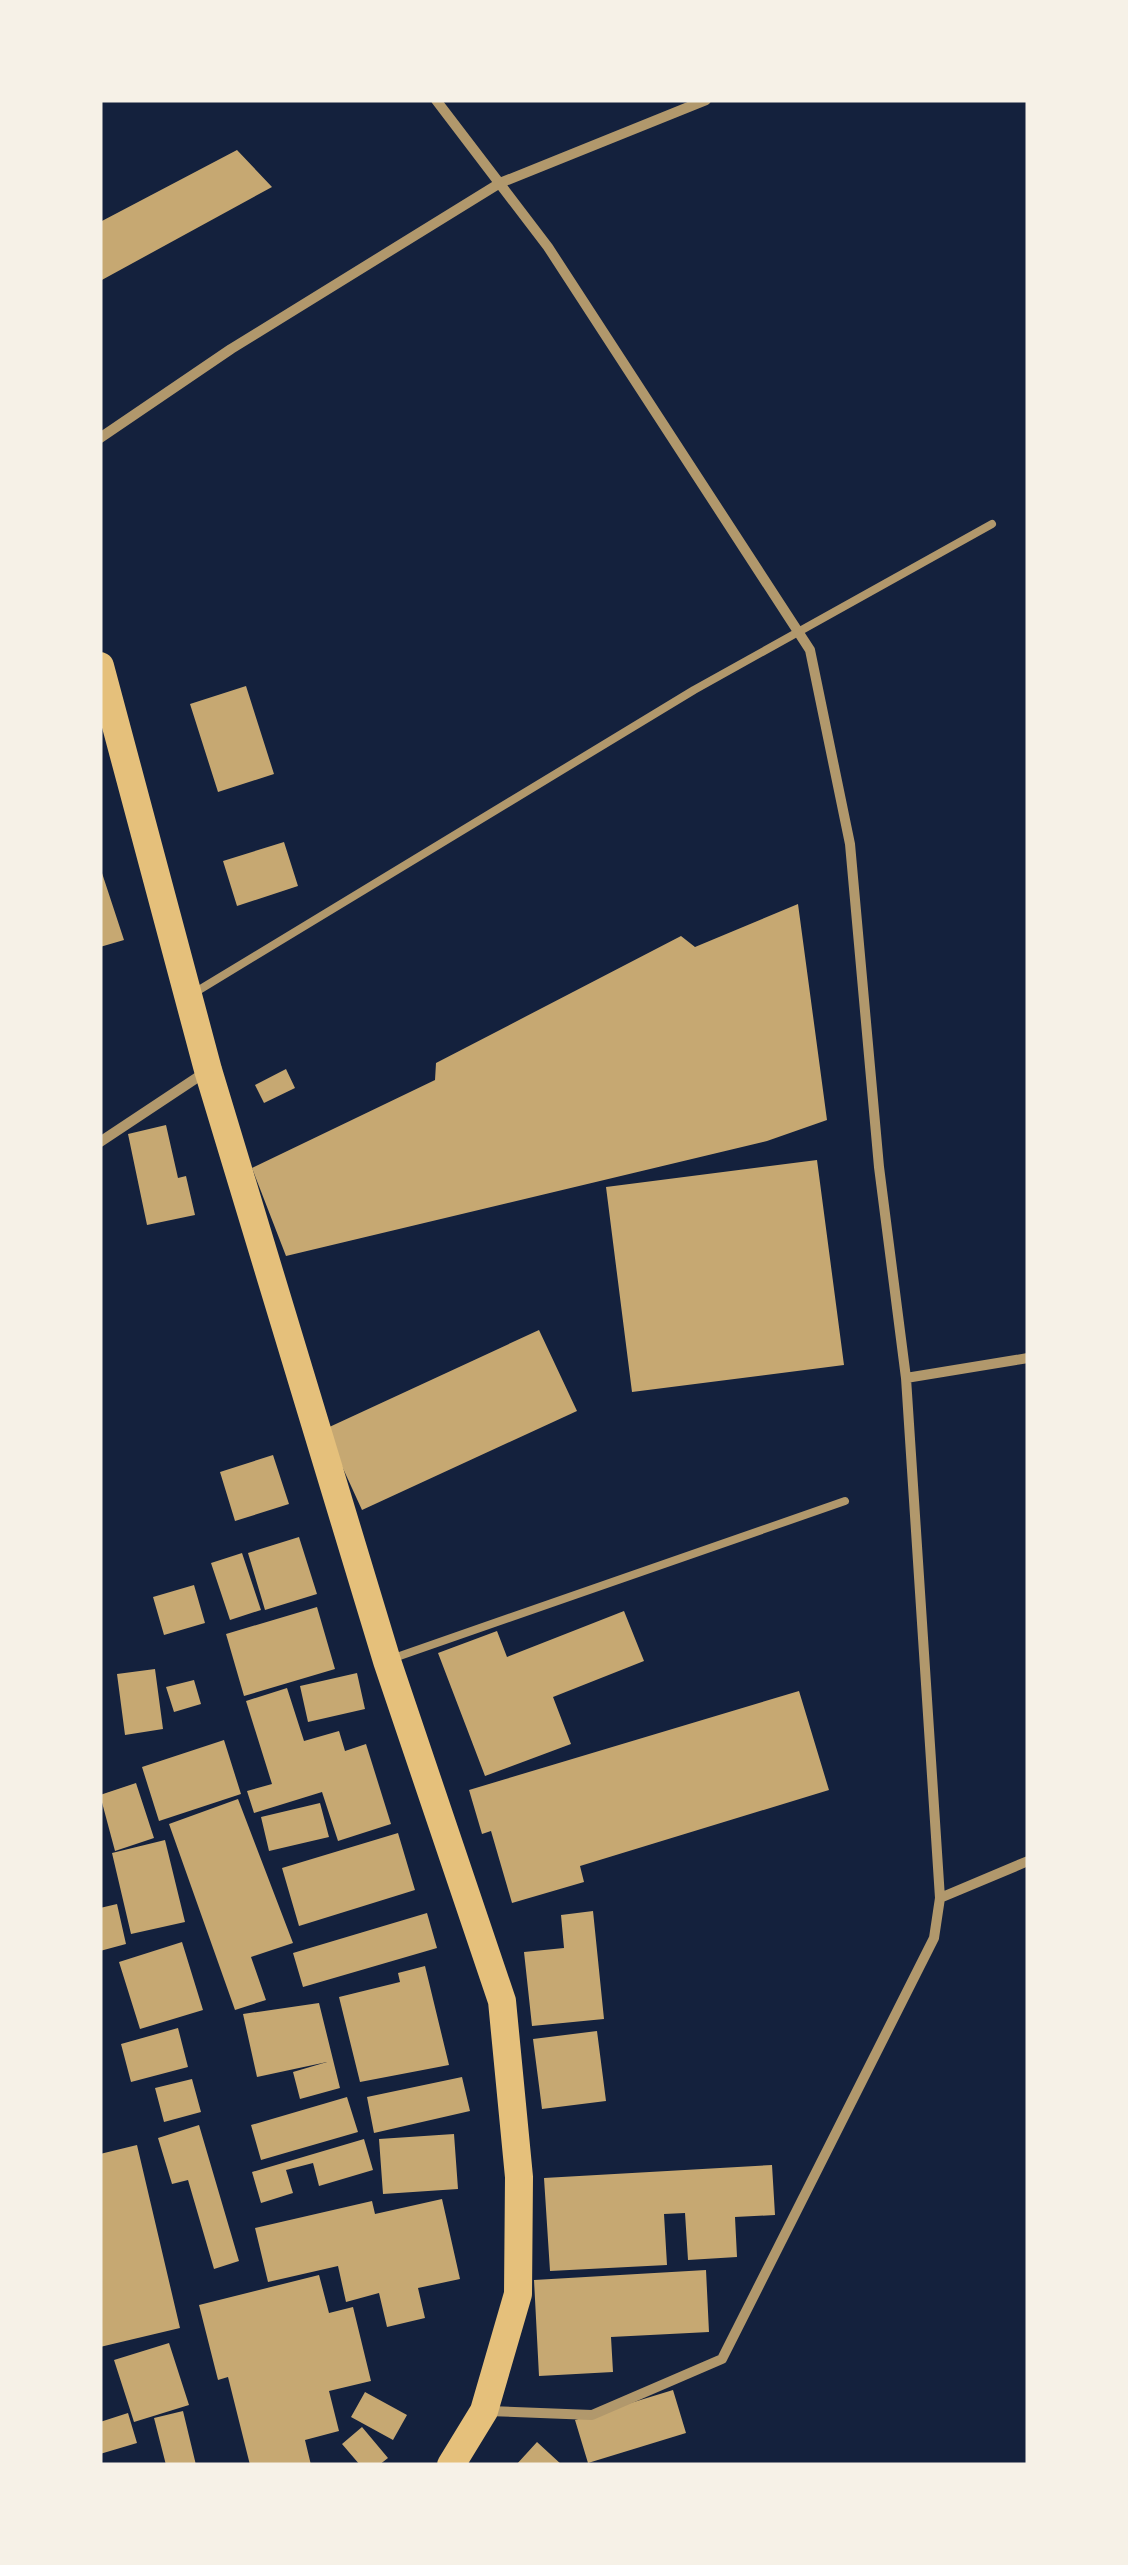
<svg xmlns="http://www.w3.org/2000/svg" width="1128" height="2565" viewBox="0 0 1128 2565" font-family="Ubuntu,sans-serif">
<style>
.building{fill:#c6a872}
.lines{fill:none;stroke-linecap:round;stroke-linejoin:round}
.service{stroke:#b1986c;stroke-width:8}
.minor{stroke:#b1986c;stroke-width:10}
.trunk{stroke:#e5c07b;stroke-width:28}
</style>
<rect width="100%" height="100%" fill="#14213d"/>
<path class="building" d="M237 150 272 187 100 281V222Z
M246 686 274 774 218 792 190 704Z
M284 842 298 886 237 906 223 861Z
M100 867 124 940 100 947Z
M798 904 827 1120 767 1141 286 1256 252 1168 435 1080 436 1063 681 936 695 947Z
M286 1069 295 1088 264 1103 255 1085Z
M166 1125 178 1178 186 1176 195 1215 147 1225 128 1134Z
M817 1160 844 1365 632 1392 606 1187Z
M539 1330 577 1411 362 1510 325 1429Z
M273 1455 289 1504 235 1521 220 1472Z
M299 1537 317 1594 265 1610 248 1553Z
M242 1553 261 1610 230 1620 211 1563Z
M194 1585 205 1623 164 1635 153 1597Z
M317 1607 335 1669 244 1696 226 1634Z
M624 1611 644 1661 553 1697 571 1744 485 1776 438 1653 497 1631 507 1657Z
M155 1669 163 1729 125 1735 117 1674Z
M357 1673 365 1709 308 1722 300 1686Z
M194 1680 201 1704 174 1712 166 1687Z
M287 1688 304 1741 339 1731 345 1751 366 1744 391 1824 338 1841 322 1792 254 1813 247 1791 272 1784 246 1701Z
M799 1691 829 1790 580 1866 584 1882 512 1903 491 1831 482 1834 469 1790Z
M224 1740 241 1794 159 1821 142 1767Z
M136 1783 154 1838 115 1851 100 1795Z
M238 1799 293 1943 251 1957 266 2000 235 2010 169 1824Z
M320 1803 329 1837 269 1851 261 1817Z
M398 1833 415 1890 299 1926 282 1868Z
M165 1840 185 1922 131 1934 112 1853Z
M117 1904 126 1944 100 1951V1908Z
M593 1911 604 2019 532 2026 524 1952 564 1948 561 1915Z
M427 1913 437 1948 303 1987 293 1953Z
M182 1942 203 2010 140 2029 119 1962Z
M425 1966 449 2065 360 2082 339 1997 400 1982 398 1973Z
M319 2003 340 2088 300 2099 293 2072 327 2062 257 2077 243 2014Z
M178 2028 188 2067 131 2082 121 2044Z
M597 2031 606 2101 542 2109 533 2039Z
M462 2077 470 2111 374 2133 367 2097Z
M192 2079 201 2112 164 2122 155 2088Z
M347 2097 358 2132 261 2160 251 2125Z
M199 2125 239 2261 214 2269 188 2180 172 2184 158 2138Z
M454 2134 458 2189 383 2194 379 2139Z
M364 2139 373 2170 319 2186 313 2163 286 2170 293 2193 261 2203 252 2172Z
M137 2145 180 2328 100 2347V2154Z
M772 2165 775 2215 735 2217 737 2257 688 2260 685 2213 664 2214 667 2265 550 2271 544 2178Z
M442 2199 460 2279 418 2288 425 2318 387 2327 379 2293 346 2302 338 2266 268 2282 255 2228 372 2201 375 2214Z
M706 2270 709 2332 611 2337 613 2372 539 2376 534 2280Z
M319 2275 329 2313 353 2307 371 2381 329 2391 339 2431 305 2440 311 2465H250L228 2377 218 2380 199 2305Z
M169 2343 189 2405 134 2422 114 2360Z
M673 2390 686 2433 588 2463 575 2420Z
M365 2392 407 2415 393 2440 351 2417Z
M183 2411 196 2465H166L154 2418Z
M128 2413 137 2443 100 2454V2422Z
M362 2427 388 2458 379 2465H360L342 2444Z
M537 2442 562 2465H516Z"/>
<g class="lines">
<path class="service" d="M194 993 694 690 992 524
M391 1659 845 1501"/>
<path class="minor" d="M436 100 548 247 810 650 850 844 879 1167 906 1378 940 1898 934 1938 722 2359 592 2415 488 2411
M100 438 231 349 500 183 706 100
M100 1142 207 1071
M906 1378 1028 1358
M940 1898 1028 1861"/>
<path class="trunk" d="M100 666 208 1070 387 1661 502 2001 519 2177 518 2294 484 2411 451 2465"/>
</g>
<rect width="1128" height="2565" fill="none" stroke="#f6f1e7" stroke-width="205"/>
</svg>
